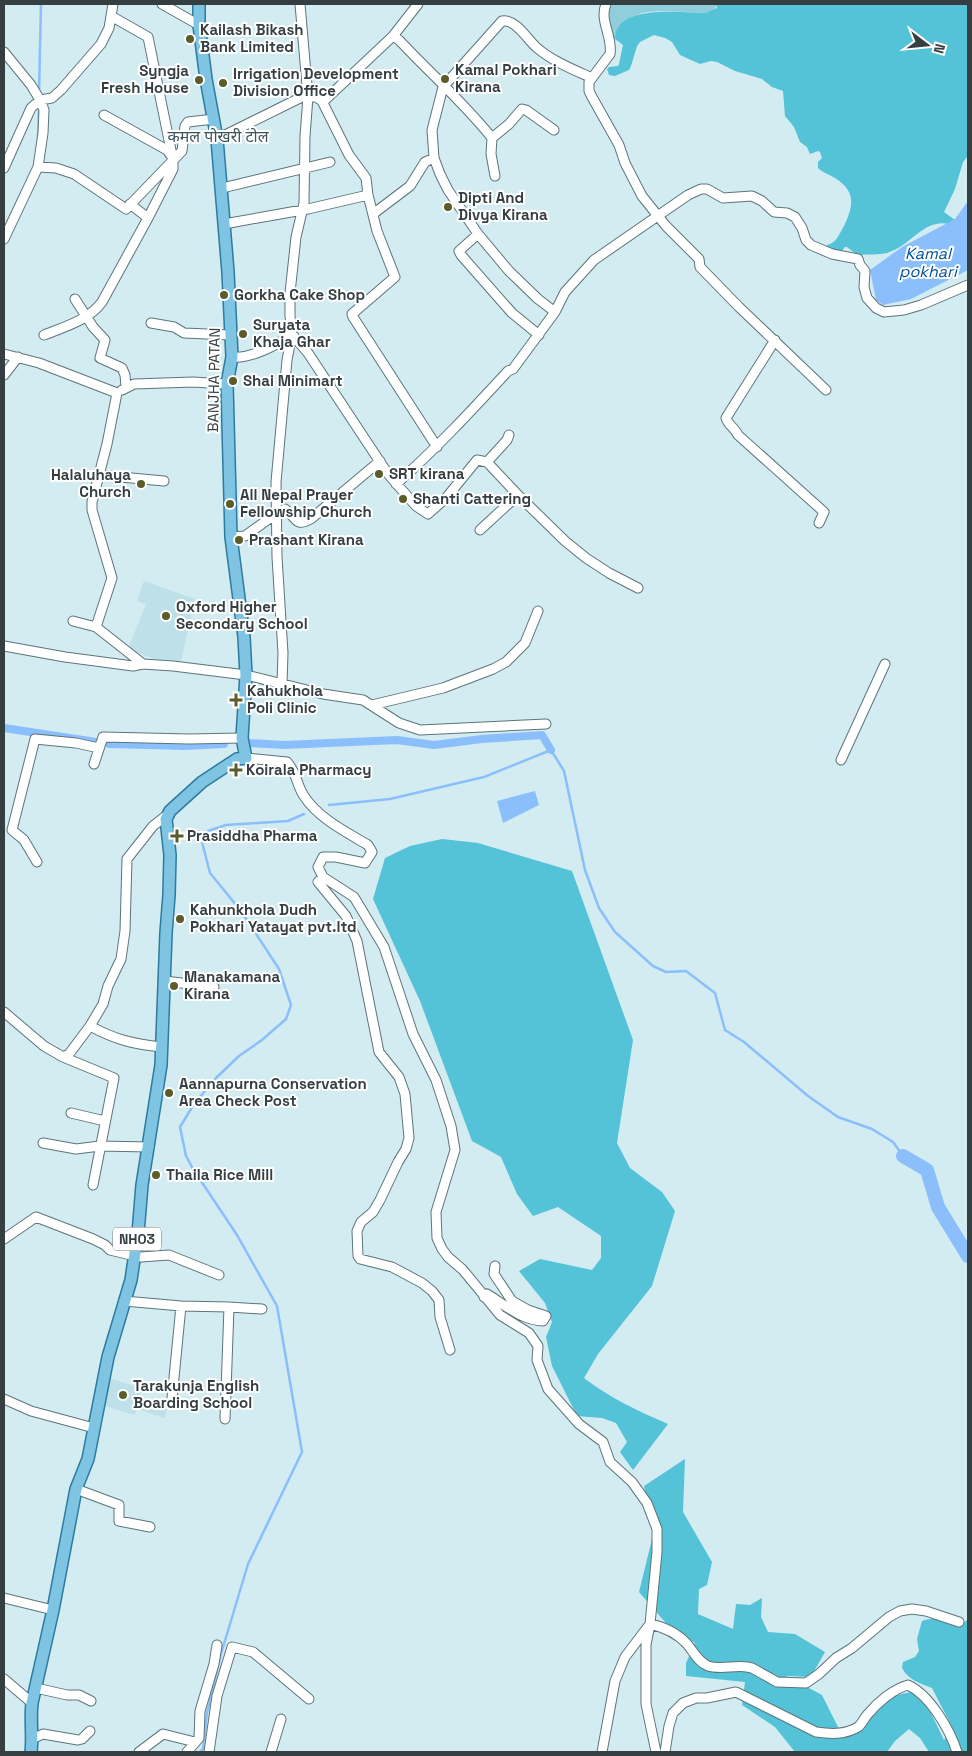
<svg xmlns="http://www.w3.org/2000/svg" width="972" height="1756" viewBox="0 0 972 1756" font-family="'Space Grotesk','Noto Sans Devanagari',sans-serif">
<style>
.built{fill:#bee0e8}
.green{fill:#90cedb}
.forest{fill:#54c2d7}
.water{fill:#8bbffc}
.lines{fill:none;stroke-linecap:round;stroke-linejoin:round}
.stream{stroke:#8bbffc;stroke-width:2.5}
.canal{stroke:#8bbffc;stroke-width:8}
.river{stroke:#8bbffc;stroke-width:14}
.minor-casing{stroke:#5d7479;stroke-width:11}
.major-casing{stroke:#2d7b9d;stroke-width:14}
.minor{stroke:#fff;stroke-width:9}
.major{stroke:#7fc4e2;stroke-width:11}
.poi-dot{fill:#5b5c2a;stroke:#fff;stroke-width:2}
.labels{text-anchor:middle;stroke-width:4;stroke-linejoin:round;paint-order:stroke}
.shield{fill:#fff;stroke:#72797a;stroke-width:1}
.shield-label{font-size:14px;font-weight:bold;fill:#353f41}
.poi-label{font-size:15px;font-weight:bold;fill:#353f41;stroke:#fff;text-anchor:start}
.street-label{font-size:15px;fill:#353f41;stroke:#fff}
.neighbourhood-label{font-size:16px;fill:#3e5459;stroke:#fff}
.water-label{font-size:16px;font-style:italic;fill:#014f96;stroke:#fff}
</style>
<rect width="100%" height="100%" fill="#d2ecf2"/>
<path class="built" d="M144 581 195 599 181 661 157 660 128 649 146 604 137 601Z
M110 1378 142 1389 139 1401 167 1409 165 1418 137 1409 134 1415 102 1405Z"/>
<path class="green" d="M608 4H716L717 5 714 10 706 13C689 13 665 10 649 12 635 13 615 23 615 39L611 40 605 11Z"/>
<path class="forest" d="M716 4H968V156L963 162 955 189 944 212 955 220 950 224C922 219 913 245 887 253 879 255 868 254 859 255L856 254 847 247H845L841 252 826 248 827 245C837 243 839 234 844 226 853 206 857 192 835 178 829 174 823 173 818 168V162L822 158 820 152 818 151 810 154 807 147 800 142 794 127 785 116 783 91 772 87 762 79 735 71 717 62 711 61 700 64 680 55 672 42 665 38 654 35 640 42 637 46 631 66 629 70 615 76 609 75 607 69 609 67 618 66 619 64 623 45 615 39C615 3 683 13 706 13L717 8Z
M442 839 478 843 572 871 633 1040 617 1143 630 1168 662 1192 675 1211 652 1286 598 1354 584 1378C610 1398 638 1411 668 1424L633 1470 620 1452 627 1442 616 1423 602 1418 577 1416 552 1366 546 1337 552 1322 545 1303 519 1271 540 1259 592 1270 601 1258V1236L558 1207 533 1216 517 1194 501 1157 472 1141 420 1001 373 899 385 858 410 846Z
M685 1459 683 1512 712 1562 707 1585 699 1589 698 1614 733 1629 736 1604 750 1605 762 1598 761 1617 768 1632 795 1634 825 1652 811 1677 787 1676 784 1682 805 1686 822 1695 841 1733C865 1718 884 1694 913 1692L930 1711 944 1740 952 1727 932 1688C920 1683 908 1680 902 1668L903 1662 915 1657 919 1651 917 1639 922 1621C935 1616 948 1620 960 1626L967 1620 968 1621V1752H929L920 1738 909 1729 895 1741 887 1752H795L775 1727 742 1705 745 1682 686 1676V1663L695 1643 671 1629 639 1592 654 1531 644 1486Z"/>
<path class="water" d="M968 201V270L911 299 883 305 876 300 870 270 902 247 955 219Z
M535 791 539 805 503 823 497 801Z"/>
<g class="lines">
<path class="stream" d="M39 92 41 4
M38 140 39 105
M329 805 390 799 484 777 551 750 564 771 585 870 599 908 615 932 653 966 666 972 686 971 715 993 725 1030 744 1042 808 1096 838 1117 872 1129 893 1142 903 1156
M200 1752 203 1749 207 1713 221 1654 248 1564 302 1452 277 1306 237 1235 193 1169 186 1156 180 1127 194 1104 216 1078 239 1056 262 1040 286 1019 291 1005 279 969 241 911 210 873 202 842 208 831 226 825 288 821 304 814"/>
<path class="canal" d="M4 728 96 742
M248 743 284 745 397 740 434 745 482 739 542 735 551 750
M109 744 185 746 224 744"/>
<path class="river" d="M903 1156 927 1170 938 1207 968 1256"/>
<g class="minor-casing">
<path id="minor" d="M162 4 199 25
M606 4C599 21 613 36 610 54L589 82V91L592 97 619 145 625 163 642 196 666 226 699 259 700 267 739 307 826 390
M111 16 148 37 173 160V169L148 218
M393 36 399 40C430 73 464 103 492 138L491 154 495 176
M4 52 31 85 40 100 44 110 43 133 38 167 4 239
M322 101 349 155 366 178 368 195 377 231 395 277 352 314 353 317 437 447
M104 115 167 150 172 157
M492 138 509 124 522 109 526 110 554 130
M217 139 302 97H316L322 101 325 100 393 36 418 4
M38 167 56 168 74 174 126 209 182 151 185 126 188 122 214 119
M4 168 31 108 40 100 52 98 61 90 101 44 109 28 113 4
M222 188 330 162
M373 214 410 186 425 162 434 158
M224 224 308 209 368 195
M478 234 459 251 461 255 512 313 539 335
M75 299 93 327 105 340 100 358 122 368 125 375 126 387
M555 312 538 299 509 271 478 234 448 190 440 174 434 158 432 130 443 87 502 21C516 19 527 39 536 47 552 61 572 69 592 78
M151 323 174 327 184 333 230 335
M44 335C64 327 89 320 102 302L148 218 130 204
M775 340 726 418C728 425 735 428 738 435L824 512 819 523
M4 354 39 363 117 393
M232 357C250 359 278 345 292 334L308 353 388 474 416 506 428 514 446 498 477 460 487 462 518 495 565 541 586 558 609 573 638 588
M4 375 18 357
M122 390 134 384 193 382 227 384
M117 393 107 444 92 502V510L112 578 96 627 143 664
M487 462 507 440 509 435
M99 475 164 481
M396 484C436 449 472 410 508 371L513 369 555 312 565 292 594 260 688 195 701 189H707L723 198 752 196 762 201 774 212 787 213 795 217 802 228 806 240 811 245 832 254 858 259 860 265 865 271 864 287 867 298 876 308 884 312 904 310 921 305 968 285
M480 530 518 495
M231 537 245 536 277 513 285 509C298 519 295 528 312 518L380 461
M73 621 96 627
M4 646 65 657 133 666 143 664 173 666 246 675 323 694 363 700 399 723 420 730 546 724
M282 684 283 653 277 557 276 482 287 360 292 334 290 316V293L296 237 304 203 305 136 308 97 300 4
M372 705 443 688 493 669 506 662 525 643 538 611
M246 758 287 762C298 775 296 784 304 796 318 818 346 832 368 845L372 852 365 863 336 857H323L318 867 323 877 354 897 384 947 413 1034 436 1080 451 1126 455 1150 436 1212 437 1238 442 1249 448 1257 463 1270 500 1315 529 1333 538 1346 537 1360 548 1389 579 1424 603 1442 610 1462 632 1482 647 1503 657 1529V1552L650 1624 646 1645V1704L656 1752
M841 760 885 664
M94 764 103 737 189 739 242 738
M37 862 24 840 12 830 35 739 76 743 99 748
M323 877 318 882 346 916 357 941 379 1052 399 1077 405 1094 409 1138 406 1149 398 1162 380 1200 373 1212 361 1222 357 1231 358 1256 360 1259 392 1267 422 1283 432 1291 439 1300 440 1317 450 1350
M165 981 214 987
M4 1012 44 1046 63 1057 69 1054 90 1026C116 1040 133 1044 162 1047
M90 1026 103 1004 108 986 121 959 125 931 127 859 153 826 167 815
M63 1057 114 1078 93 1185
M71 1113 105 1121
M43 1143 76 1149 100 1146 149 1147
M4 1239 36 1217 93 1239 105 1245 110 1250 135 1256
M135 1255 141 1257 169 1255 219 1275
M484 1297 487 1294C505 1305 521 1320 543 1321L546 1316 528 1310 512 1301 494 1274 495 1266
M124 1301 181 1306 229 1307 225 1419
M229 1307 262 1309
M172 1398 181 1306
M4 1399 31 1411 94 1428
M76 1489 119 1505V1521L150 1527
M4 1598 53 1610
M4 1679 32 1703
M36 1688 67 1695H79L91 1701
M32 1739 43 1734 78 1740 82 1739 90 1731
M139 1752 163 1734 195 1742
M187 1752 199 1738 200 1711 214 1664 217 1645
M209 1752 217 1696 232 1647 253 1652 309 1699
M271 1752 281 1719
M602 1752 615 1681 625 1657 650 1624C664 1627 677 1633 687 1644 694 1652 697 1661 708 1666 720 1670 734 1665 747 1667L752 1668 777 1682 806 1683 819 1674 836 1658 852 1648 889 1617 900 1611 912 1609 926 1611 959 1622
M665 1752 669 1726 673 1713 683 1703 696 1698H707L736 1692 816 1732C830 1734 845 1735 858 1727 862 1724 864 1718 868 1714 877 1703 893 1689 908 1685 930 1695 950 1730 957 1752"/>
</g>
<g class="major-casing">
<path id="major" d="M31 1752C33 1736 30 1720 32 1703L53 1610 76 1489 88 1459 108 1357 131 1280 138 1233 142 1185 161 1065 166 933 169 895 170 855 166 819 170 811 202 782 237 759 246 758 242 738 246 675 244 637 231 537 230 498 227 384 232 357 228 272 217 139 206 79 199 25V4"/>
</g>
<use href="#minor" class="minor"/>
<use href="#major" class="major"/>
</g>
<g class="poi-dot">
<circle cx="190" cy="39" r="5"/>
<circle cx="445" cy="79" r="5"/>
<circle cx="199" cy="80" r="5"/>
<circle cx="223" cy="83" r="5"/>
<circle cx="448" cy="207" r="5"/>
<circle cx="224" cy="295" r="5"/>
<circle cx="243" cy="334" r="5"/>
<circle cx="233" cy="381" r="5"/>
<circle cx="379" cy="474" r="5"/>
<circle cx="141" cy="484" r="5"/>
<circle cx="403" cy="499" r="5"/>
<circle cx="230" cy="504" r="5"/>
<circle cx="239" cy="540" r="5"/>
<circle cx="166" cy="616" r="5"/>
<path d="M233.5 692.5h5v5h5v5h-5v5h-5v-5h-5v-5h5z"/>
<path d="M233.5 762.5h5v5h5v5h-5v5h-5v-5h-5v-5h5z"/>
<path d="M174.5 828.5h5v5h5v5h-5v5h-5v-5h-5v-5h5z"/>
<circle cx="180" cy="919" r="5"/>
<circle cx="174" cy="986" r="5"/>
<circle cx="169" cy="1093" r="5"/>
<circle cx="156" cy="1175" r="5"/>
<circle cx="123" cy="1395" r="5"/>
</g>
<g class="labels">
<rect class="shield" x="113" y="1227.5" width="48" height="23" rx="4"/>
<g class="shield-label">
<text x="137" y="1244">NH03</text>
</g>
<g class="poi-label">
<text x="200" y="35">Kailash Bikash<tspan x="200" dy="17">Bank Limited</tspan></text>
<text x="455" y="75">Kamal Pokhari<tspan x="455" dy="17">Kirana</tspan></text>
<text x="189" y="76" text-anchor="end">Syngja<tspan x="189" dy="17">Fresh House</tspan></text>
<text x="233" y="79">Irrigation Development<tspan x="233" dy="17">Division Office</tspan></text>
<text x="458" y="203">Dipti And<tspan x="458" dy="17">Divya Kirana</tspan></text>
<text x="234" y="300">Gorkha Cake Shop</text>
<text x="253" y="330">Suryata<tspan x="253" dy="17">Khaja Ghar</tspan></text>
<text x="243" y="386">Shai Minimart</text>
<text x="389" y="479">SRT kirana</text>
<text x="131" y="480" text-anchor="end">Halaluhaya<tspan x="131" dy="17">Church</tspan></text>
<text x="240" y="500">All Nepal Prayer<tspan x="240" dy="17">Fellowship Church</tspan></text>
<text x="413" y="504">Shanti Cattering</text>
<text x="249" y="545">Prashant Kirana</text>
<text x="176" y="612">Oxford Higher<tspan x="176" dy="17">Secondary School</tspan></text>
<text x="247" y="696">Kahukhola<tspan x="247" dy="17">Poli Clinic</tspan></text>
<text x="246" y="775">Koirala Pharmacy</text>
<text x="187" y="841">Prasiddha Pharma</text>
<text x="190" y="915">Kahunkhola Dudh<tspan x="190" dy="17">Pokhari Yatayat pvt.ltd</tspan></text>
<text x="184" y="982">Manakamana<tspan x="184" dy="17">Kirana</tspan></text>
<text x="179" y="1089">Aannapurna Conservation<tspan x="179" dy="17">Area Check Post</tspan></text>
<text x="166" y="1180">Thaila Rice Mill</text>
<text x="133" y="1391">Tarakunja English<tspan x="133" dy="17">Boarding School</tspan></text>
</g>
<g class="street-label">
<text transform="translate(214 380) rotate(-89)" y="5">BANJHA PATAN</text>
</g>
<g class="neighbourhood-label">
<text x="218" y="142">कमल पोखरी टोल</text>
</g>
<g class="water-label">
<text x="928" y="259">Kamal<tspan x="928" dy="18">pokhari</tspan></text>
</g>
</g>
<rect width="972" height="1756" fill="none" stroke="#353f41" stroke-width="10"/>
<g transform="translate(927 45) rotate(106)" stroke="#ffffff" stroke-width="4" paint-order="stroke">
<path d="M0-4L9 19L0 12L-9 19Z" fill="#353f41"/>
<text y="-8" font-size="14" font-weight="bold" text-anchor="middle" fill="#353f41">N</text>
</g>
</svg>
